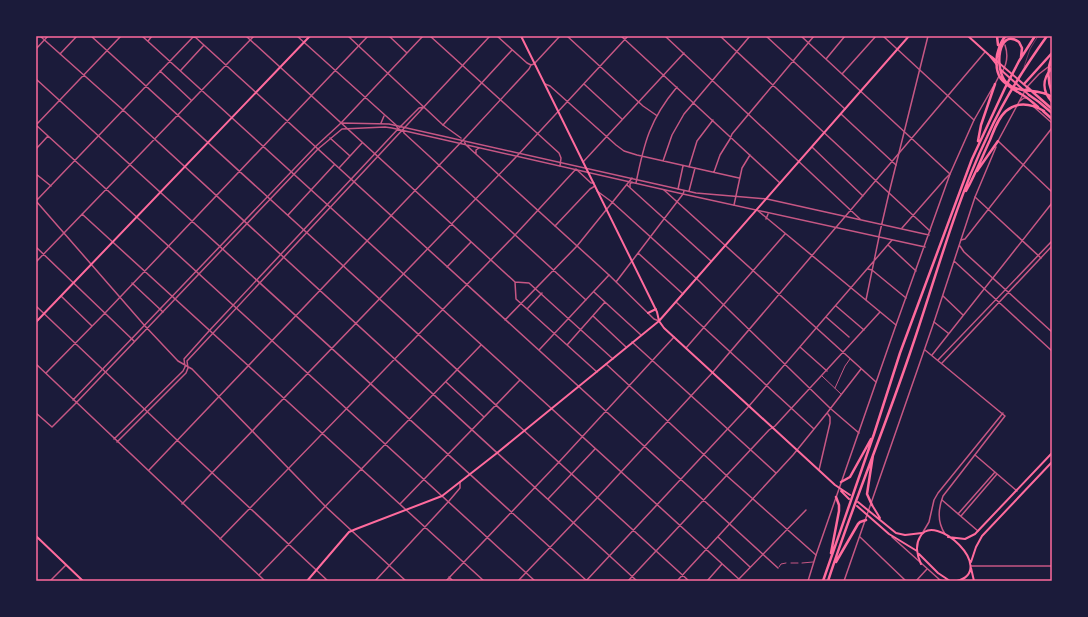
<svg xmlns="http://www.w3.org/2000/svg" width="1088" height="617" viewBox="0 0 1088 617" font-family="'PT Sans',sans-serif">
<style>
.lines{fill:none;stroke-linecap:round;stroke-linejoin:round}
.service{stroke:#c65784;stroke-width:0.5}
.pedestrian{stroke:#c65784;stroke-width:1}
.minor{stroke:#c65784;stroke-width:1.5}
.tertiary{stroke:#c65784;stroke-width:1.5}
.secondary{stroke:#ff6b9d;stroke-width:2}
.motorway{stroke:#ff6b9d;stroke-width:2.5}
.neatline{fill:none;stroke:#ff6b9d;stroke-width:1.5}
</style>
<rect width="100%" height="100%" fill="#1b1b3a"/>
<g class="lines">
<path class="service" d="M1024 67 1030 49 1038 36"/>
<path class="pedestrian" d="M822 376 841 394
M835 388 845 366 850 359
M791 563H798
M802 563 813 562
M779 567 781 564 786 563"/>
<path class="minor" d="M40 36 123 110 637 581
M91 36 689 581
M142 36 741 581
M194 36 778 568
M246 36 515 282 529 283 613 359
M297 36 396 125 398 129
M389 36 407 53
M430 36 559 153 561 158 560 166
M497 36 527 63 531 65
M567 36 643 106 656 115
M621 36 780 183
M665 36 860 219
M720 36 930 231
M766 36 845 109
M801 36 950 174 945 179 902 228
M883 36 974 120
M148 41 152 36
M36 49 48 36
M60 54 77 36
M826 59 845 36
M181 70 204 45
M160 71 191 100
M842 74 876 36
M36 79 587 581
M545 84 550 86 616 145 624 151 637 155 739 178
M584 84 622 119
M841 114 896 165
M341 123 423 36
M36 125 535 581
M36 125 121 36
M443 125 512 50
M403 130 404 133 586 300
M330 138 350 156
M998 141 1052 192
M812 147 863 196
M36 149 48 136
M663 161 672 135 684 114 750 36
M583 162 684 53
M689 167 697 141 713 120
M339 168 362 143
M714 172 720 155 730 139 732 134 814 36
M36 174 51 186
M636 183C644 143 650 119 677 87
M627 185 711 261
M678 189 683 166
M664 190 876 382
M597 191 612 202 697 279 831 409 859 433
M689 191 695 168
M975 197 1041 258
M36 201 194 36
M734 205 742 168 750 155
M757 210 896 325
M82 214 484 581
M288 215 334 165
M555 226 590 189 595 186
M961 240 965 239 1052 128
M888 245 916 271
M36 247 134 341
M638 253 683 294
M632 261 683 194 684 191
M36 262 254 36
M447 267 471 242
M868 269 872 270 906 298
M515 282 516 299 597 372
M132 283 163 312
M594 292 641 335
M61 296 92 326
M943 296 963 315
M866 300 879 237
M676 302 814 429
M36 306 177 440 328 581
M836 306 864 330
M528 308 542 293
M593 316 626 347
M826 317 849 337
M505 320 577 246 632 178
M934 322 948 333
M632 342 776 473
M567 345 605 302
M800 347 827 371
M686 348 785 234
M539 350 609 275
M932 355 1052 203
M606 364 727 476 816 555
M46 373 105 313 368 36
M446 382 484 417
M36 413 52 427 76 403
M975 455 1017 491
M149 470 466 137 529 69 531 65 534 64 560 36
M819 470 830 423V417L828 414
M548 499 595 449
M942 500 978 531
M182 504 517 156 628 36
M400 504 520 380
M958 514 995 472
M961 516 997 474
M718 537 750 567
M860 537 906 581
M220 539 515 235 576 169 591 183H594
M971 566H1052
M259 575 481 345
M449 577 453 581
M50 581 66 565
M375 581 449 501 460 488V482
M446 581 559 462 674 337
M518 581 598 497 713 372 985 52
M586 581 749 406 892 240
M628 581 769 430 775 426 880 312
M677 581 793 455 827 413 861 369
M707 581 722 564
M737 581 806 510"/>
<path class="tertiary" d="M348 36 443 125 461 138
M1002 72C1007 64 1008 54 1005 45
M995 84 999 76
M1020 101 1024 98H1027
M1034 107 1052 123
M381 123 384 116
M464 141 466 145 609 275 654 319 659 321
M998 141 1027 87 1039 74 1052 64
M476 154V150L479 148
M630 187V184L632 182
M36 201 145 326 178 361 192 369 325 506 406 581
M766 219 768 214
M879 236 889 193 928 36
M960 246 964 252 1052 332
M954 261 1052 351
M616 282 632 261
M925 350 1005 416 943 496C938 509 937 522 945 534
M938 360 1052 241
M942 363 1052 246
M36 364 265 581
M73 400 315 147 341 123 389 124 696 193 767 199 929 235
M76 403 318 149 342 129 385 127 392 128 683 194 925 247
M114 439 183 371 185 367 184 359 209 331 398 129 419 108 424 107
M117 442 186 373 188 368 187 361 490 36
M923 532 929 522 934 500 938 493 1003 413
M892 537 940 580
M808 581 816 555 896 325 950 174 974 120 993 87
M844 581 934 322 975 197 996 147
M916 581 927 569"/>
<path class="secondary" d="M521 36 657 312 659 321
M968 36 989 55 992 57 1027 87
M989 55 997 65
M1001 70 1029 95
M648 313 656 309
M659 321 664 328 835 485 850 495
M36 322 310 36
M841 491 849 499
M858 502 896 533 905 535 922 533
M872 505 880 518
M857 506 889 534 917 551
M36 536 83 581
M948 537 965 539 975 534 1052 453
M919 554 938 573 950 581
M971 562 976 547 982 536 1052 462
M921 564C917 556 915 545 920 537 934 510 998 570 957 581
M971 568 974 581
M939 580 942 581
M307 581 349 532 356 529 442 496 497 453 659 321 909 36
M946 581H954"/>
<path class="motorway" d="M997 36 998 45
M1006 36C1000 41 999 48 997 55 994 78 1003 83 1021 94 1027 97 1032 102 1038 107
M1052 56C1047 69 1047 80 1052 93
M1021 57 1022 48 1019 42C998 27 994 69 1006 82 1018 95 1038 87 1052 97
M1052 68C1042 79 1042 91 1052 102
M1024 84 1052 53
M1027 87 1052 109
M1029 95 1039 102 1052 113
M1043 111 1052 119
M978 141 981 125 995 84
M977 171 998 141
M966 191C975 175 982 157 990 140 994 130 998 118 1006 111 1018 101 1032 104 1044 111
M841 482 850 477 871 439
M872 505 867 494 873 455
M831 553 839 511V505L836 497
M836 562 858 524 860 522 866 520
M823 581 874 434 900 353 972 159 1005 88 1019 61 1035 36
M828 581C853 504 884 430 910 353 935 281 954 206 987 137 1003 101 1024 68 1047 36"/>
</g>
<rect width="1088" height="617" fill="none" stroke="#1b1b3a" stroke-width="74"/>
<rect x="37" y="37" width="1014" height="543" class="neatline"/>
</svg>
